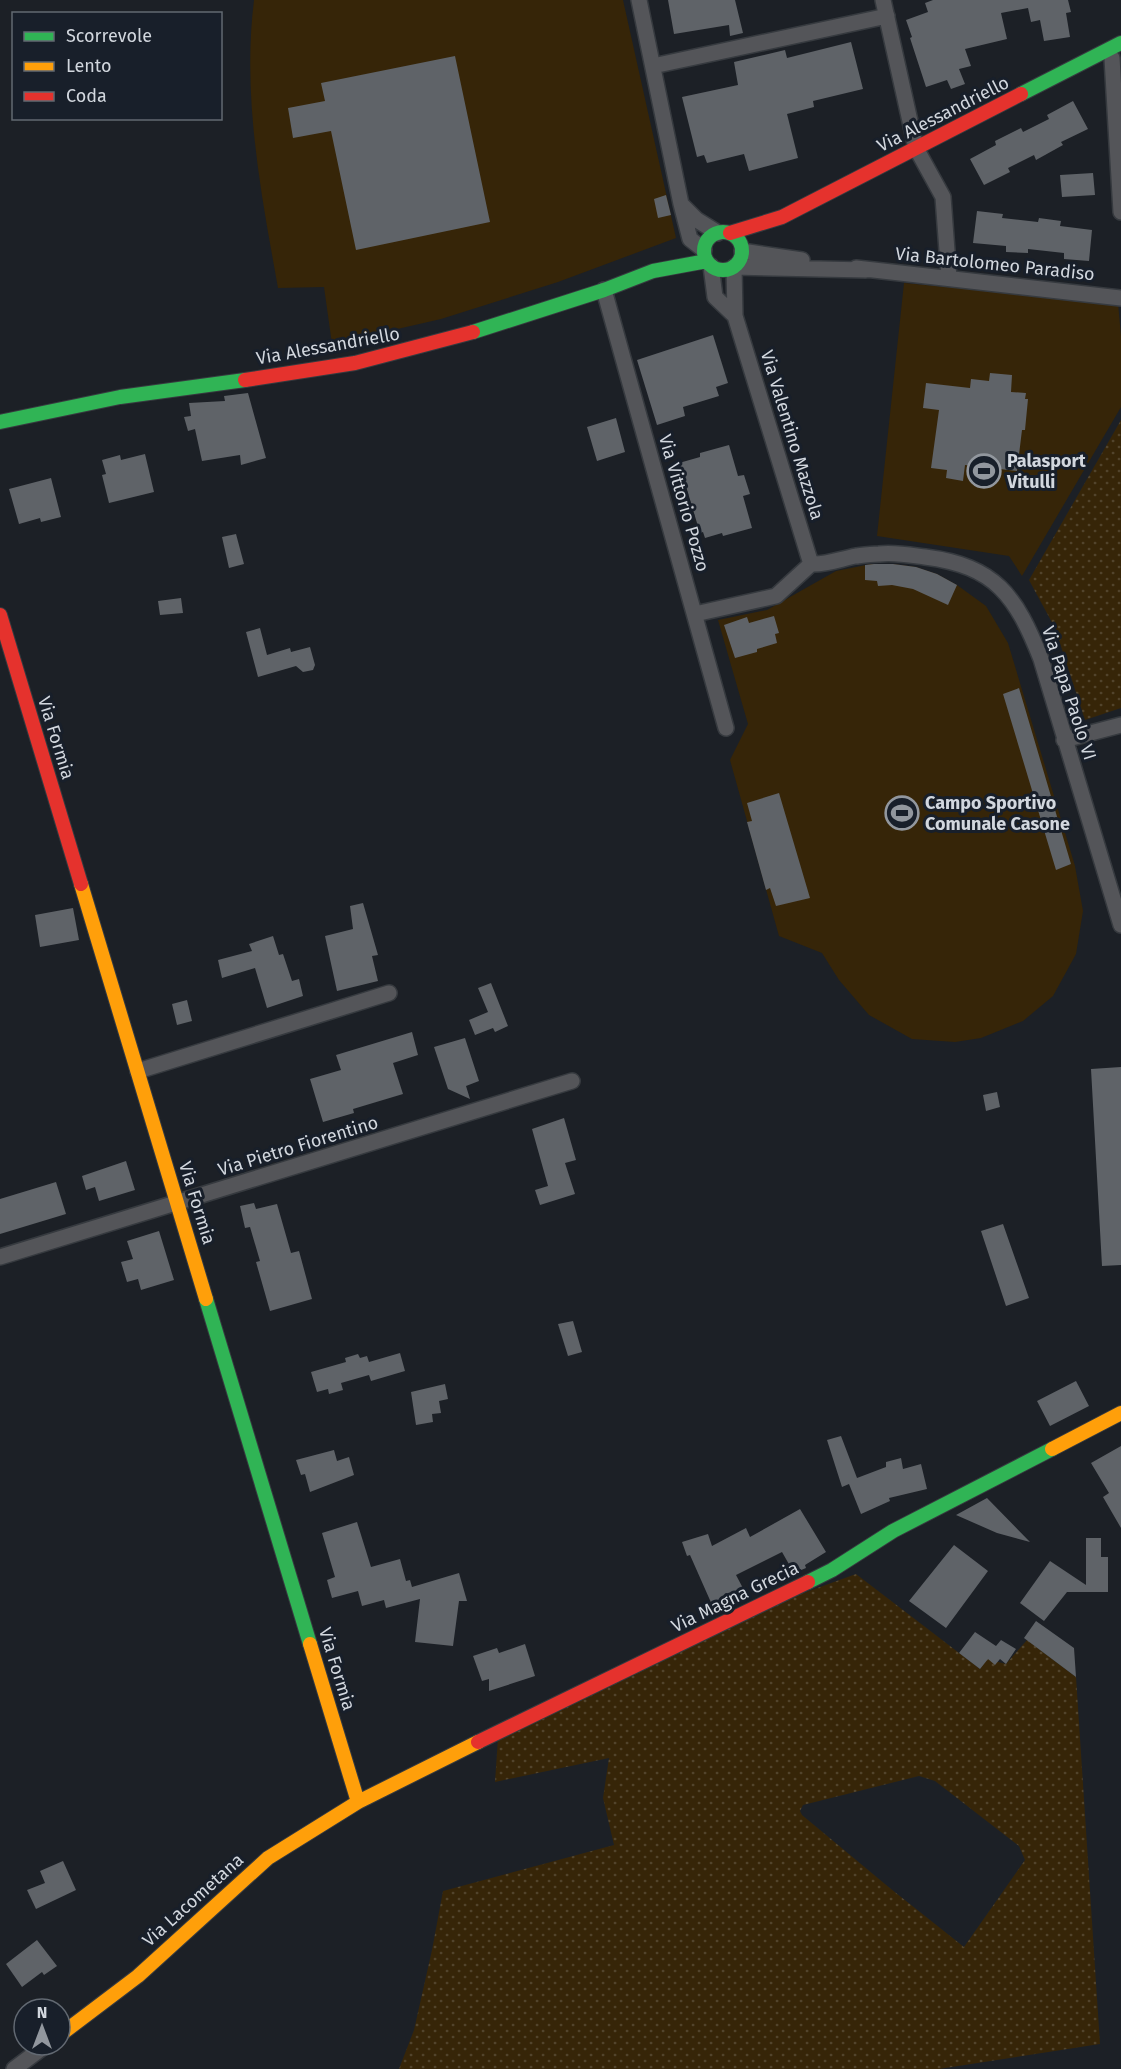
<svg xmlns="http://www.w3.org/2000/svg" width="1121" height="2069" viewBox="0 0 1121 2069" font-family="'Fira Sans',sans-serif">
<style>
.grass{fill:url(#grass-dots);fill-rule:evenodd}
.green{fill:#362508}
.building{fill:#5f6368}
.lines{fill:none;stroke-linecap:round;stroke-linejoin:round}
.street-casing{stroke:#363a3f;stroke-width:18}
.fast-casing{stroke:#363a3f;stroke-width:16}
.slow-casing{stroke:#363a3f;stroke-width:16}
.jam-casing{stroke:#363a3f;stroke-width:16}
.street{stroke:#545559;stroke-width:15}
.fast{stroke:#30b455;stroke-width:14}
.slow{stroke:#ff9f0a;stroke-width:14}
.jam{stroke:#e5322d;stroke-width:14}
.labels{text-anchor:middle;stroke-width:6;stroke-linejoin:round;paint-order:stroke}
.street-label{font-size:18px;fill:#d2d7de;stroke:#181f2a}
.poi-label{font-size:18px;font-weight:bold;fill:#d2d7de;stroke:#181f2a;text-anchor:start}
</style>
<defs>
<pattern id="grass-dots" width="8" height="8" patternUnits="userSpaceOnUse" patternTransform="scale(1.5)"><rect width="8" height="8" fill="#362508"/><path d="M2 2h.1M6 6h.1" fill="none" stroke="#52442c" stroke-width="1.8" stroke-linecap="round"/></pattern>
</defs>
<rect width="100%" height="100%" fill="#1c2026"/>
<path class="grass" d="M1121 420V708L1085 720 1055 628 1029 580Z
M856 1574 980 1669 987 1659 1006 1664 1027 1640 1076 1677 1100 2044 939 2069H399L414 2030 432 1950 443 1891 614 1845 603 1798 609 1758 495 1782 498 1738 787 1599ZM919 1776 935 1781 1019 1846 1025 1860 964 1947 891 1889 802 1815 800 1811 803 1805Z"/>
<path class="green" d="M254 0H623L676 238 558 282 441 319 332 344 324 287 278 288C261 193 242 97 254 0Z
M904 283 1118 303 1121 336V407L1022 576 1009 556 877 536Z
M871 564H893L916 567 937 574 957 585 986 606 1008 643 1075 866 1083 911 1076 954 1053 996 1023 1021 981 1038 955 1042 912 1039 869 1015 839 980 822 953 779 936 730 760 748 724 718 620 767 610 836 571Z"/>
<path class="building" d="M668 0H735L743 33 730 36 729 25 674 34Z
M933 0H1068L1071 12 1066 13 1070 37 1044 41 1040 20 1031 22 1028 8 1001 13 1007 39 965 49 971 66 959 69 965 84 951 89 947 80 926 87 910 38 912 37 906 20 928 12 925 3Z
M851 42 863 89 813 101 814 107 787 114 798 158 749 171 744 154 707 163 704 155 697 157 682 97 738 85 734 62 785 50 787 58Z
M455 56 490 222 356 250 331 131 293 138 288 108 325 101 321 83Z
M1073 101 1088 129 1061 142 1063 145 1036 160 1034 155 1008 168 1010 172 984 185 970 159 996 145 995 141 1021 128 1023 132 1049 119 1047 115Z
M1093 173 1095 195 1062 197 1060 175Z
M666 195 671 215 658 218 654 199Z
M977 211 1003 214 1002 218 1038 222 1039 218 1061 221 1060 226 1092 230 1089 261 1064 259V253L1028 249V253L1006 252V246L973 243Z
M713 335 728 383 716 387 719 396 683 407 685 416 657 425 637 360Z
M990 373 1012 375 1011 392 1026 393 1025 399H1028L1025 430H1022L1017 471 965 465 963 481 946 478 947 470 931 468 939 410 923 408 926 383 970 388 971 379 989 381Z
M248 393 266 458 241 465 240 455 202 461 195 429 188 431 184 417 191 416 189 403 225 401 224 396Z
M616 418 625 452 597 461 587 427Z
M729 445 738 476 744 475 750 494 743 496 752 528 723 536 722 533 705 538 703 532 700 533 679 463 700 457V453Z
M145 454 154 492 109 503 102 475 106 474 102 460 120 455 121 460Z
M51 478 61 517 41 522 40 518 19 524 9 489Z
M236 534 244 564 229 568 222 537Z
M874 564H893L916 567 937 574 957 585 948 605 913 589 892 585 878 586 877 581 865 580V565Z
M181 598 183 613 160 615 158 601Z
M774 616 779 633 775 634 777 643 757 649V652L735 658 724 625 747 617 749 623Z
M260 628 267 655 290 648 291 652 310 647 315 665 313 670 303 672 296 666 258 677 246 632Z
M1019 688 1071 864 1056 870 1003 694Z
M779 793 810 898 776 906 770 888 766 890 747 822 752 821 747 803Z
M363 903 378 955 372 956 378 981 337 991 325 936 353 929 350 906Z
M73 908 79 940 40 947 35 915Z
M273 936 279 955 283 954 292 981 299 979 303 996 267 1008 255 968 222 978 218 960 252 951 249 944Z
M491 983 508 1026 495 1032 493 1028 475 1035 469 1020 488 1012 478 988Z
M187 1000 192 1021 177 1025 172 1004Z
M412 1032 418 1055 393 1063 403 1094 353 1109 354 1113 323 1122 310 1079 341 1070 336 1055Z
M465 1038 479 1081 466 1086 470 1099 448 1089 434 1047Z
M1121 1067V1265L1102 1266 1091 1069Z
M997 1092 1000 1107 986 1111 983 1095Z
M564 1118 576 1160 565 1163 575 1194 540 1205 535 1190 548 1186 532 1129Z
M126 1161 135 1190 99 1201 95 1187 86 1190 82 1176Z
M56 1182 66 1214 0 1234V1199Z
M254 1203 256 1209 277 1204 291 1253 299 1251 312 1299 270 1311 256 1262 260 1261 250 1227 245 1228 240 1206Z
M1003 1224 1029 1298 1006 1306 981 1231Z
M159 1231 174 1280 141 1290 138 1279 127 1282 121 1262 133 1259 127 1241Z
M573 1321 582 1352 568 1356 558 1324Z
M400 1353 405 1371 371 1381 369 1375 341 1383 343 1390 329 1394 328 1389 317 1392 311 1372 346 1362 345 1358 358 1354 360 1358 367 1356 369 1362Z
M1076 1381 1089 1406 1050 1426 1037 1401Z
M445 1384 448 1399 439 1401 441 1413 432 1414 433 1422 416 1425 411 1392Z
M841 1436 857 1478 886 1467V1462L901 1458 903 1469 921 1464 927 1489 889 1498 890 1501 861 1514 849 1484 842 1487 827 1440Z
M1121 1446V1528L1103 1497 1109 1493 1091 1463Z
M334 1450 337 1461 349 1457 354 1475 310 1492 305 1474 301 1475 296 1460Z
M987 1498 1030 1542 997 1533 956 1515Z
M800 1509 826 1552 805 1565 806 1568 794 1573 782 1552 736 1575 745 1592 713 1607 690 1555 687 1556 682 1542 708 1534 712 1546 746 1528 750 1537Z
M357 1522 371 1567 400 1559 406 1581 410 1580 412 1587 459 1573 467 1601H459L453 1646 415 1642 420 1599 386 1608 384 1600 362 1606 358 1591 332 1598 327 1580 335 1577 322 1533Z
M1086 1538H1101V1557H1108V1592H1067L1044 1621 1020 1603 1050 1561 1086 1585Z
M954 1545 988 1571 946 1628 909 1601Z
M1036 1621 1074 1648 1076 1677 1024 1638Z
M975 1632 996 1646 1001 1640 1016 1649 1006 1664 1000 1659 995 1665 988 1659 980 1669 959 1653Z
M525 1644 535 1676 489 1691V1679L482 1681 473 1656 497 1648 499 1653Z
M63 1861 76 1890 36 1909 27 1890 45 1883 40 1871Z
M37 1940 57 1966 44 1975 42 1972 22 1987 6 1964Z"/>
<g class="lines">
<g class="street-casing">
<path id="street" d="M639 0 681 204 690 239 704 250
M883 0 916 148 943 197 949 278
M1112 58 1121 212
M653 66 887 16
M681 204 697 220 718 233
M742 251 802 260
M711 266 715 297 735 316
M856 268 1121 298
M604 290 726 728
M811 564 735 316 734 267 866 270
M695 614 776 596 811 564C827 565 840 559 856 556 864 555 871 554 879 554 894 552 910 555 925 557 996 566 1016 596 1041 659L1121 925
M1064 740 1121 725
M138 1071 389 993
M0 1257 572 1081
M14 2069 46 2045"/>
</g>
<g class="fast-casing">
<path id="fast" d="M1021 94 1121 43
M704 251a19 19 0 1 1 38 0a19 19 0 1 1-38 0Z
M473 332 604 290 653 271 707 261
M0 422 120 397 245 380
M206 1299 310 1644
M808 1582 832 1570 893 1531 1052 1449"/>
</g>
<g class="slow-casing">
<path id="slow" d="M81 884 206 1299
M1052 1449 1121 1413
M310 1644 358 1802
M60 2035 138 1976 268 1858 358 1802 478 1742"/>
</g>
<g class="jam-casing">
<path id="jam" d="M730 233 782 217 1021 94
M245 380 355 363 473 332
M0 615 81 884
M478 1742 808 1582"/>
</g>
<use href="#street" class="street"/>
<use href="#fast" class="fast"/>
<use href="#slow" class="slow"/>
<use href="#jam" class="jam"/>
</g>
<defs>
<g id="stadium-ring" transform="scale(1.725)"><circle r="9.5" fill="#181f2a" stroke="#92979e" stroke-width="1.5"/><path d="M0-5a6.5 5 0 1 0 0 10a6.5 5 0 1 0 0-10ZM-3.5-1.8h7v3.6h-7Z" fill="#92979e"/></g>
</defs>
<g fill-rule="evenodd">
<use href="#stadium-ring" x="984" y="471"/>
<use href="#stadium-ring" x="902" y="813"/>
</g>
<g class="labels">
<g class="street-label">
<text transform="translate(943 114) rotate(-27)" y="6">Via Alessandriello</text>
<text transform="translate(995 264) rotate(6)" y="6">Via Bartolomeo Paradiso</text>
<text transform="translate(328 346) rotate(-10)" y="6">Via Alessandriello</text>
<text transform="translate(792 435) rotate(73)" y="6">Via Valentino Mazzola</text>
<text transform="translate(684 503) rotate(74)" y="6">Via Vittorio Pozzo</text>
<text transform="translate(1069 693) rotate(72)" y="6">Via Papa Paolo VI</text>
<text transform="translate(56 738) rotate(73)" y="6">Via Formia</text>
<text transform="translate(298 1146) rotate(-17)" y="6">Via Pietro Fiorentino</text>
<text transform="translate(197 1203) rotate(73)" y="6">Via Formia</text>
<text transform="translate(735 1597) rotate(-26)" y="6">Via Magna Grecia</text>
<text transform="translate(337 1669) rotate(73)" y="6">Via Formia</text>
<text transform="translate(193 1900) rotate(-42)" y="6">Via Lacometana</text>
</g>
<g class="poi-label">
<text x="1007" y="467">Palasport<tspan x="1007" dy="21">Vitulli</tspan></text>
<text x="925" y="809">Campo Sportivo<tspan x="925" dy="21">Comunale Casone</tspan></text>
</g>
</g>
<rect x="12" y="12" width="210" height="108" fill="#181f2a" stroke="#626972" stroke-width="1.5"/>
<rect x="24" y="32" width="30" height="9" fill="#30b455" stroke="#626972" stroke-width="1.5"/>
<text x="66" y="42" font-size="18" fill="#d2d7de">Scorrevole</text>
<rect x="24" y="62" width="30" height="9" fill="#ff9f0a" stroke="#626972" stroke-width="1.5"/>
<text x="66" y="72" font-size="18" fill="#d2d7de">Lento</text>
<rect x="24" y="92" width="30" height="9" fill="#e5322d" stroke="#626972" stroke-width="1.5"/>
<text x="66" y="102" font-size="18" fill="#d2d7de">Coda</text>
<g transform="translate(42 2027)"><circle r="28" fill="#181f2a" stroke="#626972" stroke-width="1.5"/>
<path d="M0-4.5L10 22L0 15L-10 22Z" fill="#92979e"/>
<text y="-9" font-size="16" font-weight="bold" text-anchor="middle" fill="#d2d7de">N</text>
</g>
</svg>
